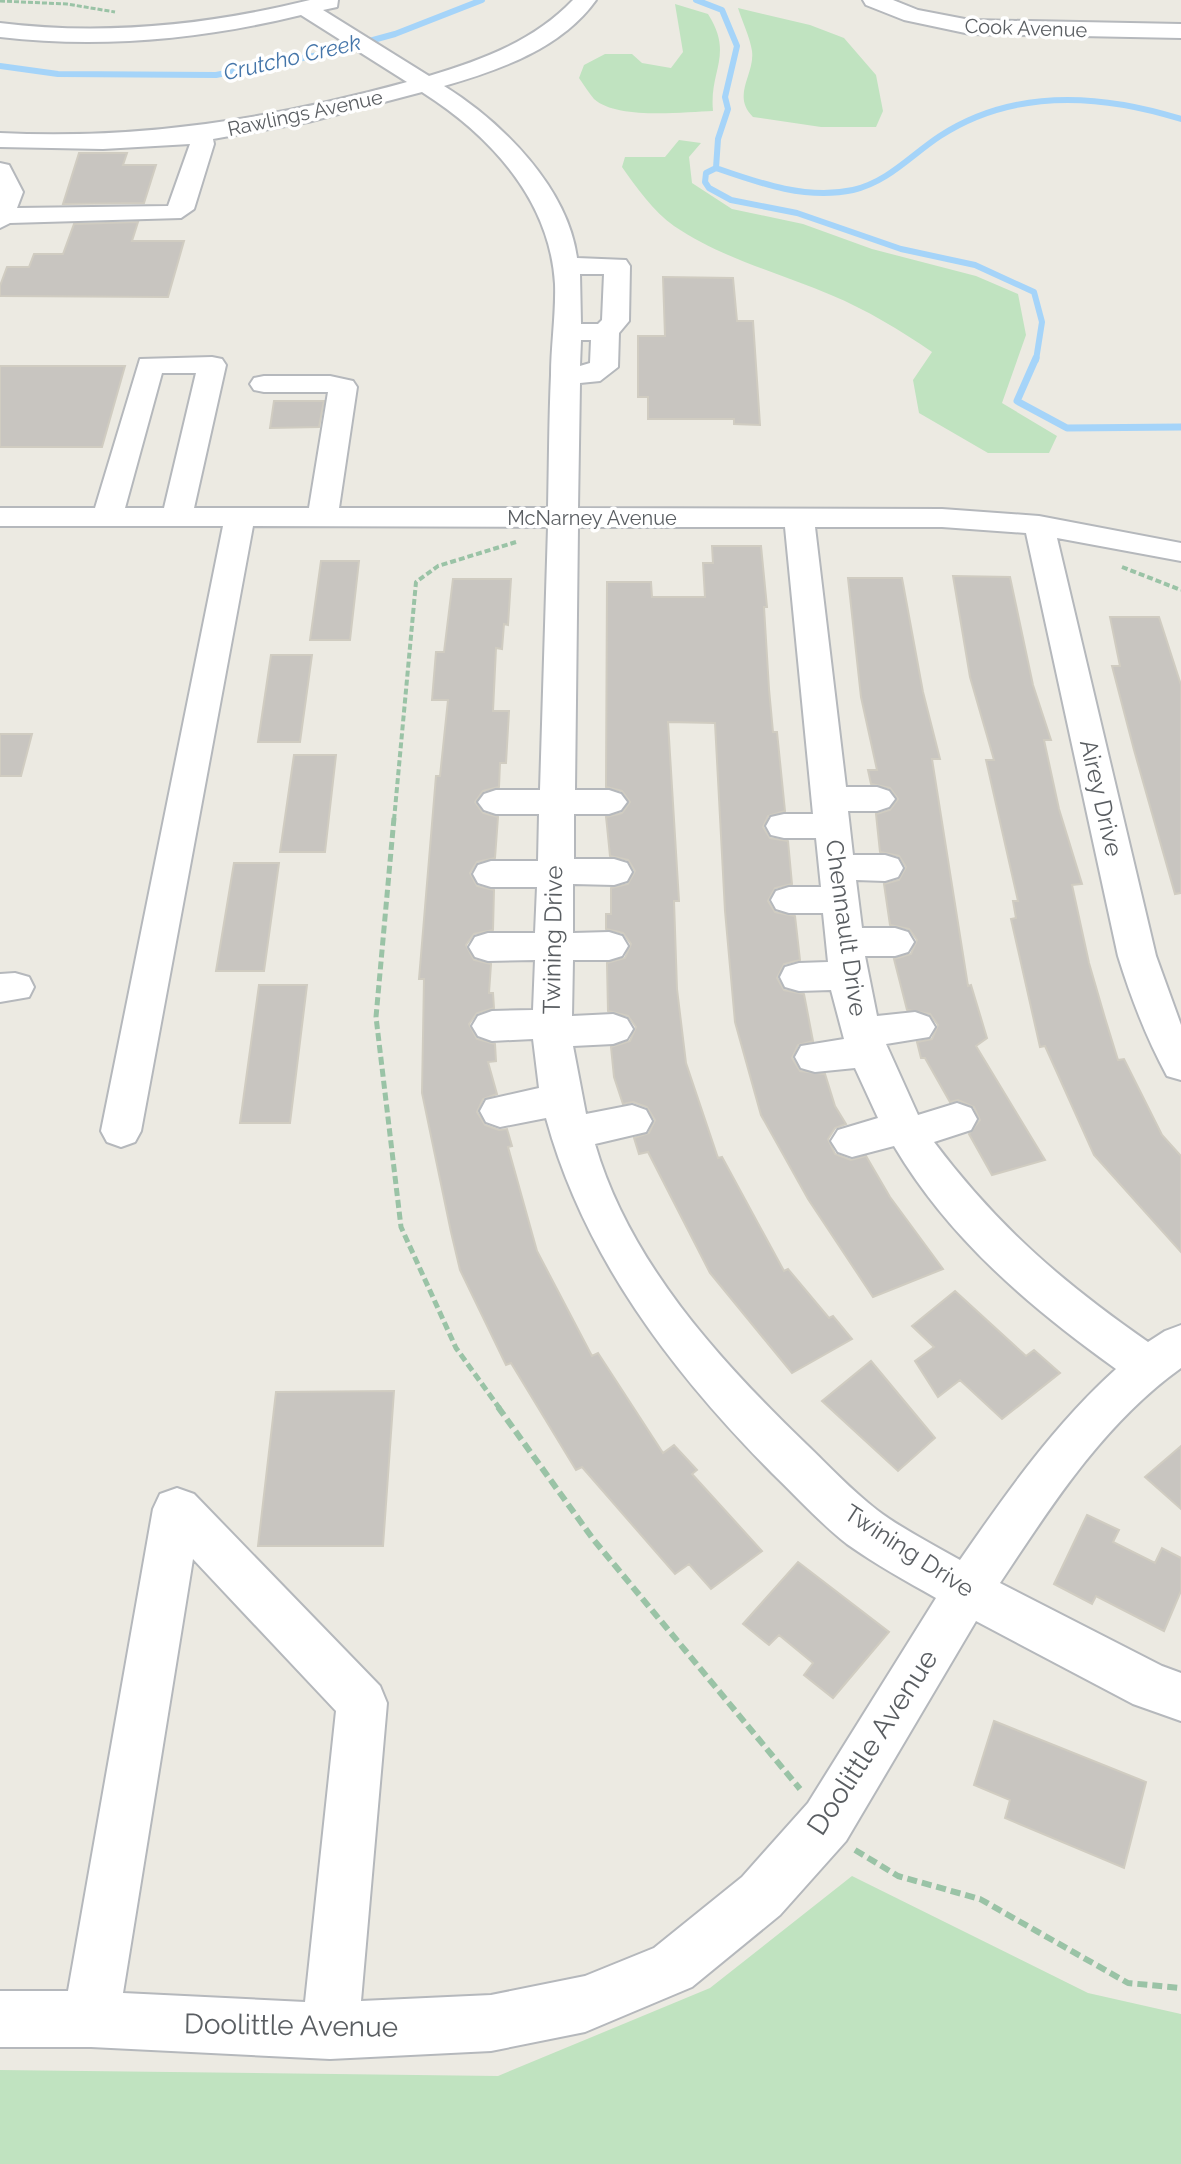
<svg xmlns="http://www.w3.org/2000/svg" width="1181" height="2164" viewBox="0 0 1181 2164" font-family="Raleway,sans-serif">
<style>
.green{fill:#c0e3c0}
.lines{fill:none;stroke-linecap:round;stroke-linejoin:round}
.stream-far1{stroke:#a5d4f9;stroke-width:6}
.stream{stroke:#a5d4f9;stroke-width:7}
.building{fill:#c8c5c0;stroke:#d0ccc1;stroke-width:2}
.minor-casing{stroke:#b5b8bc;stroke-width:4}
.path-far3{stroke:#9ac3a6;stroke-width:3;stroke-dasharray:5 2;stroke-linecap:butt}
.path-far2{stroke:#9ac3a6;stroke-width:4;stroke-dasharray:6 3;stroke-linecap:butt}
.path-far1{stroke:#9ac3a6;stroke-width:5;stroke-dasharray:8 4;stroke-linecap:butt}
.path{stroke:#9ac3a6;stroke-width:6;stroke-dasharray:10 5;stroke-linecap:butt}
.minor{fill:#fff;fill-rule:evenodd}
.labels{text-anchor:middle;stroke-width:7;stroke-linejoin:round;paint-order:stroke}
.far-street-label{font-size:20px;fill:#5a5e62;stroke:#fff}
.far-water-label{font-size:22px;font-style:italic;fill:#4475a9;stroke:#fff}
.street-label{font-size:24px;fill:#5a5e62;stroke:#fff}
.near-street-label{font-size:28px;fill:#5a5e62;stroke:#fff}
</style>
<rect width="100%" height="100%" fill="#eceae2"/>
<path class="green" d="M675 4 708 14C734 55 709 70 713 111 683 112 617 120 594 99 589 93 584 85 579 78L584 65 605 54H632L642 63 671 68 683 52Z
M738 8 810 25 844 38 876 75 883 111 876 127H821L753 117C731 95 755 75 752 51 750 37 742 21 738 8Z
M679 140 701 143 689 157 692 183 732 209 803 224 872 249 976 276 1018 294 1026 335 1002 403 1057 436 1049 453H988L919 413 913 380 932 352C900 330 867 310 831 295 779 273 721 258 674 226 654 212 636 187 622 167L625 157H665Z
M852 1876 1088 1993 1181 2014V2164H0V2070L498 2076 710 1988Z"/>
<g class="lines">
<path class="stream-far1" d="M696 0 722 10 737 46 725 97 728 109 718 139 716 168
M0 66 58 74 216 75 318 55 395 34 482 0
M716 168 706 173 705 182 709 188 731 200 797 213 901 249 975 265 1034 292 1042 322 1036 360
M716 168C759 183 806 200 853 190 888 182 911 155 940 136 1014 88 1101 94 1181 119"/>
<path class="stream" d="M1036 358 1017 401 1067 428 1181 427"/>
</g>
<path class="building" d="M79 153H127L123 165H156L144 203 63 204Z
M138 222 132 241H184L168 297 0 296V286L7 267H29L34 254H63L74 224Z
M663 277 733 278 737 321H753L760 425 734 424V419H648V397H638V336H665Z
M0 366H125L102 447H0Z
M274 401H324L319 427 270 428Z
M712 546H761L767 607H764L769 689 773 732H777L785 811 768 816 763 827 770 838 788 841 792 884 775 888 768 901 775 912 795 916 800 960 784 964 777 978 784 990 804 994 813 1041 798 1045 792 1058 800 1071 825 1074 835 1106 846 1124 835 1128 828 1139 835 1154 851 1160 866 1156 890 1197 943 1269 873 1297 808 1199 761 1115 735 1022 725 911 715 723 668 722 679 901H674L677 989 686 1063 718 1158 722 1157 784 1271 788 1269 829 1318 833 1316 852 1339 792 1373 710 1273 648 1152 639 1154 634 1138 649 1133 655 1120 647 1107 633 1102 623 1104 614 1077 611 1047 630 1041 636 1027 628 1016 608 1011 607 963 625 958 631 944 623 933 606 929V914H611V888L628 884 635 871 628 860 610 856 607 826 606 817 622 813 630 802 622 791 606 787 607 582H651L652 597H705L703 563H713Z
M321 561H359L350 640H310Z
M953 576 1010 577 1033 685 1051 740H1044L1059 809 1082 884 1072 885 1089 963 1105 1018 1118 1060 1124 1059 1162 1135 1181 1156V1252L1094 1155 1045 1046 1040 1047 1011 919 1016 918 1013 901H1018L986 760H994L970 677Z
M848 578H902L923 692 940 759H932L968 986 971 985 987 1038 976 1046 1045 1160 992 1175 969 1134 980 1120 974 1107 958 1100 950 1102 925 1058H921L917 1042 932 1039 938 1025 930 1014 907 1010 895 963 894 959 911 954 917 940 909 929 890 925 884 884 899 880 906 867 899 856 880 852 876 814 890 810 898 799 890 788 871 784 868 770H877L861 697Z
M453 579H511L508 625 504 624 502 649 496 648 493 711H509L506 763H500L499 787 483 791 475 802 483 813 498 817 495 858 477 862 470 873 477 886 494 890 493 930 474 934 466 945 474 960 491 964 489 993H493L494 1008 477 1013 469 1024 477 1039 495 1044 496 1061 488 1062 497 1094 483 1099 477 1112 485 1125 499 1130 507 1129 512 1146 508 1147 537 1251 592 1356 598 1353 663 1453 674 1445 697 1470 692 1474 762 1551 711 1589 689 1564 675 1574 582 1467 576 1470 511 1363 506 1365 460 1270 451 1232 422 1093 424 979H419L436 776H440L448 700H432L436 652H444Z
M1110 617H1159L1181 685V893L1175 894 1134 750 1112 666H1120Z
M271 655H312L300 742H258Z
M0 734H32L21 776H0Z
M294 755H336L325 852H280Z
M234 863H279L264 971H216Z
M259 985H307L290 1123H240Z
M955 1291 1026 1356 1034 1350 1060 1373 1002 1419 960 1380 938 1397 915 1361 934 1347 912 1326Z
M871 1361 935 1438 898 1471 822 1401Z
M394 1391 383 1546H258L276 1392Z
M1181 1446V1509L1145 1477Z
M1087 1515 1119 1530 1113 1542 1155 1563 1162 1548 1181 1558V1591L1164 1631 1096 1596 1092 1604 1054 1584Z
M798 1562 889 1632 833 1698 804 1675 813 1663 779 1635 769 1645 743 1624Z
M994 1721 1146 1782 1124 1868 1005 1818 1010 1800 974 1785Z"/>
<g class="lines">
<g class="minor-casing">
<path id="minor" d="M310 0H338L337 7 323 10 429 76C482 60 534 41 573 0H596C561 49 499 70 444 86 502 122 568 188 577 258L626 260 630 266 629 321 619 333 618 367 600 381 580 383 578 508 942 509 1039 516 1181 543V561L1057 538 1156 956 1181 1025V1080L1167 1076C1146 1037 1131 998 1118 956L1026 533 942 527H815L846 787H877L889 791 895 799 889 807 877 811H848L853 855H885L898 859 903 868 898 877 885 881 856 880 862 928H895L908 932 914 942 908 952 895 956H865L877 1016 915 1012 929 1017 935 1027 929 1037 886 1044 918 1115 957 1103 971 1108 977 1119 971 1130 934 1142C998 1227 1062 1282 1148 1342L1165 1331 1181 1325V1368C1104 1423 1051 1506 1000 1583L1162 1666 1181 1673V1721L1133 1704 976 1621 846 1841 780 1915 692 1987 585 2032 491 2051 330 2059 91 2047H0V1991H68L153 1509 160 1494 177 1488 194 1494 380 1686 387 1703 361 2001 491 1995 585 1976 654 1948 742 1877 808 1803 936 1598C906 1581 875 1564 847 1544 820 1523 797 1497 772 1473 672 1372 584 1257 546 1118L500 1127 486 1122 480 1111 486 1100 539 1088 533 1039 492 1041 478 1036 472 1026 478 1016 492 1011 533 1010 535 960 488 961 475 957 469 947 475 937 488 933H535L537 887H491L478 883 473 874 478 865 491 861H538L539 814H496L484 810 478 802 484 794 496 790H540L548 527 253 526 141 1131 135 1142 121 1147 107 1142 101 1131 223 526H0V508H95L140 359 212 357 222 359 226 365 194 508H309L328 392H264L254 390 250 384 254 378 264 376H330L353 381 357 387 339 508H548C549 464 549 418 551 375 551 346 556 314 555 284 550 200 491 136 422 92L308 122 213 139 214 144 194 209 181 218 10 223 0 228V163L9 165 23 192 17 208 168 206 190 144 103 149 0 147V133C140 140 272 119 407 82L301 15C203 39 101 49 0 37V23C104 36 209 25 310 0ZM580 274H604L602 320 598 324H581ZM581 340H591L590 363 580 366ZM162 373H196L164 508H125ZM578 527H785L813 814H784L771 817 766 826 771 835 784 838H816L821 887H789L776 891 771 900 776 909 789 913H823L828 962 799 963 785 967 780 977 785 987 799 991 831 990 844 1039 801 1046 795 1057 801 1068 815 1072 855 1068 878 1118 838 1130 831 1141 838 1152 852 1157 894 1146C949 1239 1030 1307 1116 1369 1054 1425 1007 1492 960 1560 932 1544 902 1529 877 1510 851 1490 829 1466 806 1444 720 1361 629 1262 595 1144L646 1132 652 1121 646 1110 632 1105 586 1114 573 1046 613 1044 627 1039 633 1029 627 1019 613 1014 572 1016 573 960H609L622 956 628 946 622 936 609 932 573 933V884L614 885 627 881 632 872 627 863 614 859H574V814H609L621 810 627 802 621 794 609 790H575ZM193 1559 336 1711 305 2002 123 1993Z
M863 0H893L918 10 970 20 1181 24V38L970 34 904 20 866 5Z
M15 973 29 977 34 987 29 997 0 1002V974Z"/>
</g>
<path class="path-far3" d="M0 1 67 4 115 12"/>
<path class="path-far2" d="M1122 567 1181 590
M394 820 416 582 438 566 516 542"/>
<path class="path-far1" d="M394 818 376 1017 401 1227 456 1348 500 1409"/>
<path class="path" d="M498 1407 593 1539 800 1789
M855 1850 898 1876 980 1899 1128 1983 1181 1988"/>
<use href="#minor" class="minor"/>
</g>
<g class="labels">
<g class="far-street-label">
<text transform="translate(1026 28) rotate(2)" y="7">Cook Avenue</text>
<text transform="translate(305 113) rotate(-12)" y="7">Rawlings Avenue</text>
<text x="592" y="525">McNarney Avenue</text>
</g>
<g class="far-water-label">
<text transform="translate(292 57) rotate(-13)" y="8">Crutcho Creek</text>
</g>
<g class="street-label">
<text transform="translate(1101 798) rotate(77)" y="8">Airey Drive</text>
<text transform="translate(846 928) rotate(82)" y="8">Chennault Drive</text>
<text transform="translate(553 940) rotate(-89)" y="8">Twining Drive</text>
<text transform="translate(909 1551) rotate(33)" y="8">Twining Drive</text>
</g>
<g class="near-street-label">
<text transform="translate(872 1742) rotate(-57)" y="10">Doolittle Avenue</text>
<text transform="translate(291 2025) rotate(1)" y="10">Doolittle Avenue</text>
</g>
</g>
</svg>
